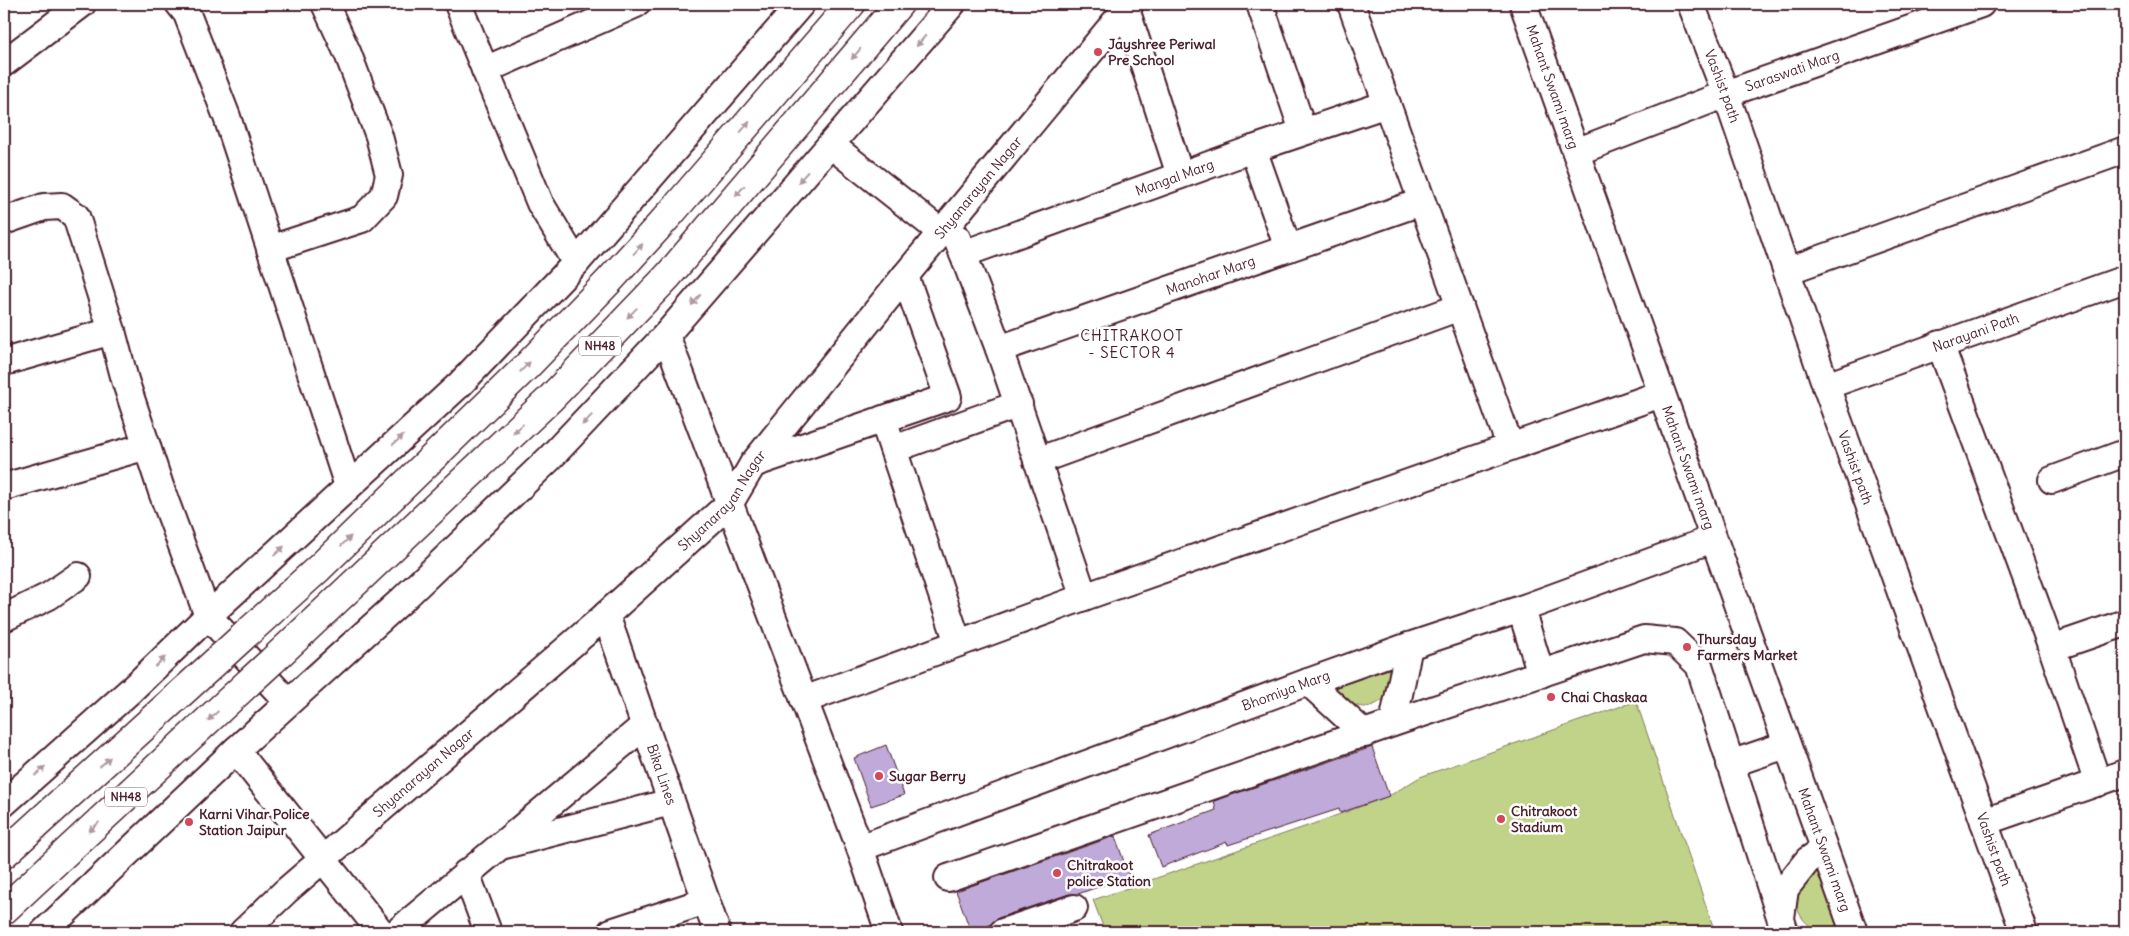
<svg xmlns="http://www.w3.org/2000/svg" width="2129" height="936" viewBox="0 0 2129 936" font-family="Delius,sans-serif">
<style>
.green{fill:#c0d388;stroke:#85795a}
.building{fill:#bfaad9;stroke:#4a1f2b}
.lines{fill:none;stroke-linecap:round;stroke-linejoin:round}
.minor-casing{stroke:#4a1f2b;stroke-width:30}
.highway-casing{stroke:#4a1f2b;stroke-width:31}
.minor{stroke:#fff;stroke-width:26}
.highway{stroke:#fff;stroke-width:28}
.highway-bridge-casing{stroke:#4a1f2b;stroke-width:31;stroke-linecap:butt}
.highway-bridge{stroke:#fff;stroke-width:28}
.oneway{fill:#ae9aa0}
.poi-dot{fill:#d1495b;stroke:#fff;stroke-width:2}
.labels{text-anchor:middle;stroke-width:5;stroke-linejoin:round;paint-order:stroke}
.shield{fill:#fff;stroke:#80626b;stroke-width:1}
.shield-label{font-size:12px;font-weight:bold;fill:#4a1f2b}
.poi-label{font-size:14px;font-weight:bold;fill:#4a1f2b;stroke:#fff;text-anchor:start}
.street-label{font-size:14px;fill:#4a1f2b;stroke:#fff}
.neighbourhood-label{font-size:15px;letter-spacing:1px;fill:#4a1f2b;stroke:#fff}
</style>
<rect width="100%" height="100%" fill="#fff"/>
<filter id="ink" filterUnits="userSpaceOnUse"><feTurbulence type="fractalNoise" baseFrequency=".02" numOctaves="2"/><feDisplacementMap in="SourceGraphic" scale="10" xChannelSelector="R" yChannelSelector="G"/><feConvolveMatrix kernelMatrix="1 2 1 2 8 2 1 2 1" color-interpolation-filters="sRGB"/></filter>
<g filter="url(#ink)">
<path class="green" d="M1389 669 1390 683 1385 698C1362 716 1351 704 1334 688Z
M1636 701 1715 932H1105L1093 900 1313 824 1389 796 1420 777Z
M1817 868 1841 929C1834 930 1825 933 1818 930 1805 926 1794 910 1796 896 1798 887 1811 875 1817 868Z"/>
<path class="building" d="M886 745 904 795 871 806 854 758Z
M1372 747 1389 796 1340 813 1339 809 1228 845 1227 842 1161 867 1149 835 1216 810 1214 801Z
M1115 836 1129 876 1078 894H1069L998 918 990 925 971 932 956 891Z"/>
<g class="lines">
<g class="minor-casing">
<g id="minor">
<path d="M179 4 187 14 227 117 348 486"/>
<path d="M458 4 540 203 576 263"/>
<path d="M1260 4 1303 131"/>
<path d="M1351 4 1510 446"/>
<path id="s1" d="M1523 4 1854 932"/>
<path id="s2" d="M1691 4 1726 94 1826 386 2024 932"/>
<path d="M1126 9 1180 175"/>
<path d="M4 63 82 4"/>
<path d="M485 70 636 4"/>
<path d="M831 145 941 232"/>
<path d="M1253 149 1288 248"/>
<path id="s3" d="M1576 152 1726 94 1981 4"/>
<path d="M4 221 44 207 62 206 76 216 112 331 125 380 162 492 208 616 288 702"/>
<path d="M957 238 999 349 1084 597"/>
<path d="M270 249 362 219 384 196 389 175 379 136 348 54 325 4"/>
<path id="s4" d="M963 254 1253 149 1387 104"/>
<path d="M1787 271 2125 150"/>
<path d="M666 335 860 848 889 932"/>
<path d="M1940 344 2052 648 2098 783"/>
<path id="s5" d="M999 349 1421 202"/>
<path d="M4 362 112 331"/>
<path id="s6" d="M1826 386 2125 279"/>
<path d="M883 419 958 643"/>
<path d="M894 449 1019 404"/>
<path d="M1037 461 1460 307"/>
<path d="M753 464 948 397 905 276"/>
<path d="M2052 480 2125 453"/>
<path d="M4 487 147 446"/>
<path d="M1521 609 1541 674"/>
<path id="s7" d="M606 615 717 932"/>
<path d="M4 618 49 596 78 576"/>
<path d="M2052 648 2125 623"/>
<path d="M1308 682 1365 734"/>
<path d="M804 700 1084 597 1661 394"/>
<path d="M1393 723 1409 646"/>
<path d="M236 750 381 932"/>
<path d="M1730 764 1786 745"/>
<path d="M4 803 131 690 208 616 460 384 576 263 801 4"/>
<path d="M1984 822 2125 773"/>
<path d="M505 845 671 802"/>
<path id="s8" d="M860 848 1308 682 1409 646 1521 609 1713 539"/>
<path d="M466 873 488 932"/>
<path d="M948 878 1393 723 1644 639 1675 642 1699 665 1785 932"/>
<path d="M1781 918 1785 889 1808 860 1823 850"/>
<path d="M44 932 236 750 402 600 550 458 666 335 952 4"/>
<path id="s9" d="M243 932 286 891 606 615 730 503 753 464 905 276 1130 4"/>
<path d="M397 932 645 725"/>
<path d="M611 932 706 901"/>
<path d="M1003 932 1074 908"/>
</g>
</g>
<g class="highway-casing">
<path id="highway" d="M246 634 319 568 526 367 609 281 671 213 851 4
M272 661 550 399 668 276 899 4
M4 854 222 656
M4 910 248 683"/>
</g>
<use href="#minor" class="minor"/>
<use href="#highway" class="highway"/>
<g class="highway-bridge-casing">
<path id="highway-bridge" d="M222 656 246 634
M248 683 272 661"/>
</g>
<use href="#highway-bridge" class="highway-bridge"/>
</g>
<defs><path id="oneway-solid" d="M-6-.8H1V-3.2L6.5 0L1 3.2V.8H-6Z" transform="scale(1.25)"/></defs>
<g class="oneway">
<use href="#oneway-solid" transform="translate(921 41) rotate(130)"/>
<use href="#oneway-solid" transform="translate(856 54) rotate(130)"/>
<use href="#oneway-solid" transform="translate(745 127) rotate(-49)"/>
<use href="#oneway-solid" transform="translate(803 177) rotate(131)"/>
<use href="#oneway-solid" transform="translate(740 191) rotate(130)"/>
<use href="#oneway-solid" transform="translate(638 249) rotate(-48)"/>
<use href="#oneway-solid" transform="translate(696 300) rotate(131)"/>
<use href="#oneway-solid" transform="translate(632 313) rotate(134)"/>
<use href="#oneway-solid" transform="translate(525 367) rotate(-45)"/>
<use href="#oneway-solid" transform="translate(587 420) rotate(134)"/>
<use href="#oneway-solid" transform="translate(518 429) rotate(137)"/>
<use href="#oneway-solid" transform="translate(398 440) rotate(-42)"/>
<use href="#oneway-solid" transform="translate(346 541) rotate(-44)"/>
<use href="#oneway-solid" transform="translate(279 551) rotate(-43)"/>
<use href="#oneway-solid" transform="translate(160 662) rotate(-44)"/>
<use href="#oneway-solid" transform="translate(213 716) rotate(137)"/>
<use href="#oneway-solid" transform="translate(105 762) rotate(-42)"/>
<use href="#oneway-solid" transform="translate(40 771) rotate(-42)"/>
<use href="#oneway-solid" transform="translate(94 827) rotate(137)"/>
</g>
</g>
<g class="poi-dot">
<circle cx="1098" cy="52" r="5"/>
<circle cx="1687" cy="647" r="5"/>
<circle cx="1551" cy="697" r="5"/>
<circle cx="879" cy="776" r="5"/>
<circle cx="1501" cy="819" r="5"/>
<circle cx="189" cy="822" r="5"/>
<circle cx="1057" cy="873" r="5"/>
</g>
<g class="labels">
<g class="shield">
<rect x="579" y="336.5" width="42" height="19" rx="4"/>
<rect x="105" y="787.5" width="42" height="19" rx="4"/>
</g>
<g class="shield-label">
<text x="600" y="350">NH48</text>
<text x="126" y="801">NH48</text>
</g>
<g class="poi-label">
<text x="1108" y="49">Jayshree Periwal<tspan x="1108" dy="16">Pre School</tspan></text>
<text x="1697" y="644">Thursday<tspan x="1697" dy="16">Farmers Market</tspan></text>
<text x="1561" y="702">Chai Chaskaa</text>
<text x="889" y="781">Sugar Berry</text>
<text x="1511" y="816">Chitrakoot<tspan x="1511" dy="16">Stadium</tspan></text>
<text x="199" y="819">Karni Vihar Police<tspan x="199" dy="16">Station Jaipur</tspan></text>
<text x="1067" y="870">Chitrakoot<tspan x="1067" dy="16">police Station</tspan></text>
</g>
<g class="street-label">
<text dy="5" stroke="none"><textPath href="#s3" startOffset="231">Saraswati Marg</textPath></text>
<text dy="5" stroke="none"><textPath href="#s1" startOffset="88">Mahant Swami marg</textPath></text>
<text dy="5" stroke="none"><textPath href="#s2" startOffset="88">Vashist path</textPath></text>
<text dy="5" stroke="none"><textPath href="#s4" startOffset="225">Mangal Marg</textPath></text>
<text dy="5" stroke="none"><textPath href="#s9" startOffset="1051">Shyanarayan Nagar</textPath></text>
<text dy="5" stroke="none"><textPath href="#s5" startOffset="224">Manohar Marg</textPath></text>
<text dy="5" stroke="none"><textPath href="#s6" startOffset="159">Narayani Path</textPath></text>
<text dy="5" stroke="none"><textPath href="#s1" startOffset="492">Mahant Swami marg</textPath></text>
<text dy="5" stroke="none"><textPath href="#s2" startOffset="492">Vashist path</textPath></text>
<text dy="5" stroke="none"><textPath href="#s9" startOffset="646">Shyanarayan Nagar</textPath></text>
<text dy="5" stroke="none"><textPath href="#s8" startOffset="454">Bhomiya Marg</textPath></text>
<text dy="5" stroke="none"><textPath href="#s9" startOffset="241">Shyanarayan Nagar</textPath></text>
<text dy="5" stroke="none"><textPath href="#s7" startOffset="169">Bika Lines</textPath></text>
<text dy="5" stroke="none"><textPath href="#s2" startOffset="898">Vashist path</textPath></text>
<text dy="5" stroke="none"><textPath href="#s1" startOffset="898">Mahant Swami marg</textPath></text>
</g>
<g class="neighbourhood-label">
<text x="1132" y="341">CHITRAKOOT<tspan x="1132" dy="17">- SECTOR 4</tspan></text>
</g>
</g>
<rect width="2129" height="936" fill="none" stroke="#fff" stroke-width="20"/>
<rect x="10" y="10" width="2109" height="916" fill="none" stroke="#4a1f2b" stroke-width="2" filter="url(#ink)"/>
</svg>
